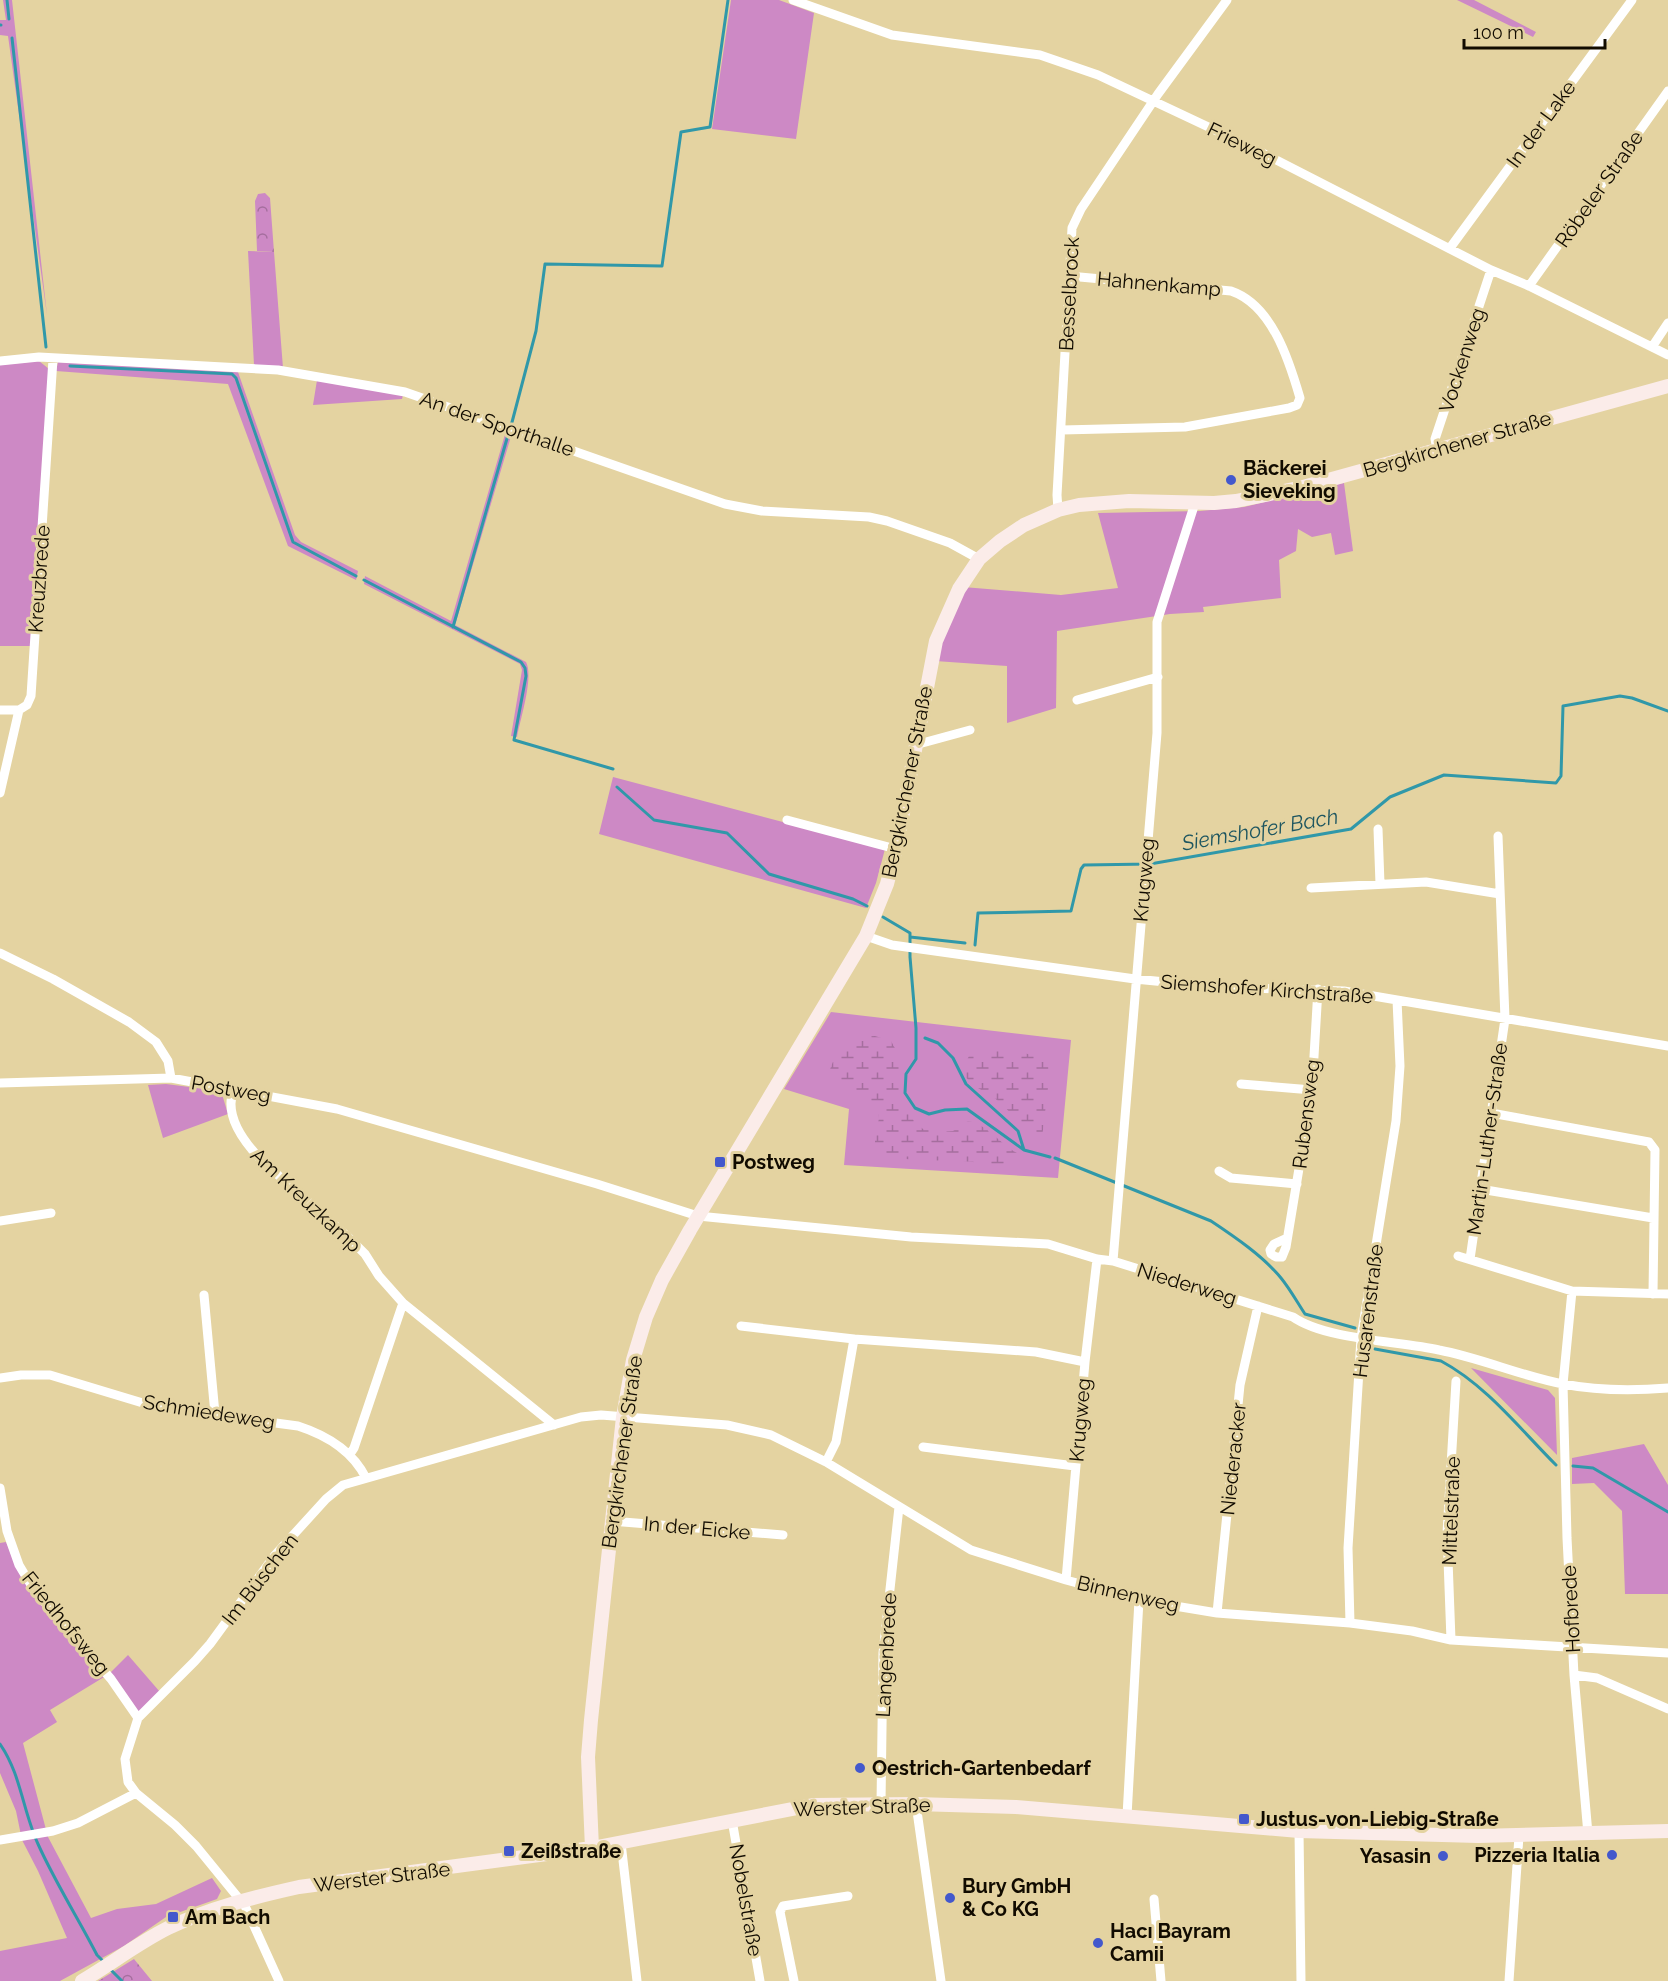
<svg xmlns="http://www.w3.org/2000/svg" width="1668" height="1981" viewBox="0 0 1668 1981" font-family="Raleway,sans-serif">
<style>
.green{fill:#cd89c5}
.forest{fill:url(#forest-crowns)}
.wetland{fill:url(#wetland-marsh)}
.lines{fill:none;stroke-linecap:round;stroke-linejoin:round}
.stream{stroke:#3098a9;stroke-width:3}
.street{stroke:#fff;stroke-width:9}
.secondary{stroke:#fbece9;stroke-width:14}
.poi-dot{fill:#4358cc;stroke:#e4d3a1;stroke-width:2}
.labels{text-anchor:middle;stroke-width:6;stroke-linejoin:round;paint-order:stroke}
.street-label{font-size:20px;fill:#110b00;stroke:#e4d3a1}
.poi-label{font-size:20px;font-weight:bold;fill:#110b00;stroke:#e4d3a1;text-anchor:start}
.water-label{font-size:21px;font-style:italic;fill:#1e5660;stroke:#e4d3a1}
</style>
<defs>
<pattern id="forest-crowns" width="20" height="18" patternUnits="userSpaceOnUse" patternTransform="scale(1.5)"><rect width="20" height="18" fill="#cd89c5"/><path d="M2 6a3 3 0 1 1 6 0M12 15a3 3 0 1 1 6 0" fill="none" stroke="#a56e9e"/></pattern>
<pattern id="wetland-marsh" width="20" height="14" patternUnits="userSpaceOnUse" patternTransform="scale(1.5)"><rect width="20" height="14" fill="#cd89c5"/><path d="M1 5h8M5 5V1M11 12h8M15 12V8" fill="none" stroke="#a56e9e"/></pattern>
</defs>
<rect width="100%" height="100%" fill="#e4d3a1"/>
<path class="green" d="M3 0H12L47 315 8 36 0 35V20H6Z
M731 0H779L814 13 796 139 712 129Z
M1457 0H1474L1536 32 1533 37Z
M248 251 274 252 283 368 254 365Z
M39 361 49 369 31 646H0V365Z
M58 362 238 372 295 535 301 542 358 571 356 580 288 546 228 384 56 371Z
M317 380 403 395 402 399 313 405Z
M506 431 512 433 455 625 526 662C534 677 520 720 517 737L511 736 522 670 520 664 364 584 365 576 451 621Z
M1344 483 1353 551 1335 555 1331 533 1312 537 1298 529 1296 551 1279 560 1281 598 1203 607 1204 612 1170 614 1057 631 1056 708 1007 723V666L935 661 963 587 1061 595 1118 588 1098 513 1200 511 1244 507Z
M613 777 885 849 876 883 866 908 599 834Z
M831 1012 1071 1040 1058 1178 844 1165 849 1109 784 1089Z
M166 1084 221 1091 228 1114 163 1138 148 1085Z
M1471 1368 1548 1390 1555 1398 1557 1455Z
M1644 1444 1668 1485V1594H1625L1622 1511 1594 1483 1572 1484V1458Z
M6 1542 16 1566 110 1673 128 1655 160 1692 138 1715 109 1674 50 1710 57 1722 23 1743 48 1837 91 1918 117 1909 156 1904 212 1878 221 1891 217 1899 166 1917 124 1946 60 1981H0V1951L67 1938 38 1871 22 1840 16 1811 0 1773V1543Z"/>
<path class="forest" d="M265 193 270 198 274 252 257 251 255 201 258 194Z
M134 1959 152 1981H98Z"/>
<path class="wetland" d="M875 1036 891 1041 897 1052 901 1076 899 1096 906 1111 918 1125 923 1129 938 1132 953 1131 968 1121C987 1124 1000 1144 1017 1153L1018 1160 1012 1166 953 1160 918 1161 901 1158 875 1150V1132L879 1119 878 1110 867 1102 840 1088 828 1077C835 1050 846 1037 875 1036Z
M977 1048 1016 1050 1048 1061 1049 1079 1042 1138H1033C1022 1126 1011 1112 998 1101 988 1091 955 1082 966 1062 969 1056 971 1052 977 1048Z"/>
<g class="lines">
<path class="stream" d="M7 0 9 19
M0 25H1
M12 38 46 347
M70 366 232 374 236 378 293 542 356 576
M511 426 536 331 545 264 662 266 681 132 710 127 728 0
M364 580 521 662 525 668 526 676 514 740 613 769
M453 627 508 435
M617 787 654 820 727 833 769 874 853 899 867 906
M883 917 910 933V957L916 1028V1059L906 1074 905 1093 915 1108 929 1114 945 1110 967 1109 1024 1150 1050 1157
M910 937 965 943
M975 945 978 913 1071 911 1081 869 1084 865 1150 864 1351 829 1390 797 1444 775 1556 783 1561 776 1563 706 1620 696 1632 698 1668 711
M925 1038 938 1043 953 1058 966 1084 1018 1131 1024 1150
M1055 1158 1211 1221C1235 1237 1263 1256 1281 1278 1290 1289 1297 1302 1305 1314L1355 1328
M1375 1349 1441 1361C1486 1385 1520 1429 1556 1465
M1573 1466 1593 1468 1668 1512
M0 1744C21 1774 23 1812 38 1844 55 1882 78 1918 97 1955L105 1963
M109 1968 122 1981"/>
<path class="street" d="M793 0 892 35 1040 55 1098 75 1253 148 1491 270 1529 286 1668 355
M1450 248 1632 0
M1529 286 1668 91
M1652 347 1668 323
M0 361 39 357 278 370 405 392 725 504 762 511 869 517 887 521 950 543 979 559
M1062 430 1185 427 1289 408 1297 405 1300 398C1289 360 1272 305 1231 291L1069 276
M1437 450 1435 439 1491 270
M1058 510 1057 495 1072 228 1081 209 1158 94 1227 0
M1077 700 1158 677
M0 710H19
M915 745 970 730
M0 793 19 710 27 705 31 696 53 359
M787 820 896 849
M1378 829 1380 884
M1311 888 1426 882 1500 894
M866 936 892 945 1135 979 1216 987 1344 991 1668 1046
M0 953 53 979 129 1022 156 1042 168 1061 171 1078
M0 1083 171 1078 337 1109 597 1184 698 1216 911 1237 1048 1244 1097 1259 1113 1261 1293 1317C1326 1340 1399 1341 1439 1350 1481 1358 1521 1376 1563 1384 1599 1391 1632 1391 1668 1388
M1241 1084 1312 1090
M234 1089C223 1115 244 1142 262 1161L347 1236 365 1254 379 1276 403 1303 554 1425
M1491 1113 1649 1142 1655 1150 1653 1294
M1219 1171 1231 1178 1297 1184
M1480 1189 1653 1218
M0 1221 51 1213
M1287 1238 1274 1244 1270 1250 1271 1254 1276 1257H1282L1286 1247 1312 1090 1318 989
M1458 1256 1572 1291 1668 1294
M1470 1259 1505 1019 1498 836
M1113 1261 1157 733V622L1195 503
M1572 1291 1563 1384 1567 1538 1574 1675 1588 1834
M204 1295 215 1414
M741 1326 854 1339 1036 1352 1085 1362
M0 1378 21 1375H50L156 1407 298 1426C326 1435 352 1450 366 1478
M923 1447 1075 1466
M350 1454 354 1448 403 1303
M826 1462 836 1442 854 1339
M0 1488 7 1531 19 1565 34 1590 111 1679 138 1718
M611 1521 783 1535
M1066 1580 1085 1362 1097 1259
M1217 1613 1240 1385 1258 1306
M1350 1623 1348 1548 1361 1338 1396 1121 1400 1066 1397 1000
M1451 1640 1447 1533 1456 1381
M1574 1675 1597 1678 1668 1709
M881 1804 883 1653 899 1507
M916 1804 941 1981
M1127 1816 1139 1600
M732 1820 760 1981
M1299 1831 1301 1981
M0 1840 53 1831 78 1823 136 1793
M621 1843 637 1981
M1154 1899 1161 1981
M279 1981 245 1906 196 1846 175 1825 136 1793 128 1782 125 1759 138 1718 195 1661 210 1644 275 1555 326 1499 343 1485 581 1417 601 1415 727 1425 771 1435 826 1462 971 1550 1066 1580 1139 1600 1217 1613 1350 1623 1412 1631 1451 1640 1668 1653
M794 1981 780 1912 783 1906 848 1896
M1509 1981 1519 1836"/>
<path class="secondary" d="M592 1848 588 1757 591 1720 623 1417 633 1360 646 1317 662 1280 690 1230 866 936 887 884 896 849 936 641 959 589 979 559 1000 541 1024 525 1058 510 1079 505 1129 501 1214 503 1236 501 1303 487 1668 386
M82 1981C111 1964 138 1943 168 1928 210 1908 254 1897 299 1887L592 1848 813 1805 916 1804 1016 1807 1299 1831 1478 1836 1668 1831"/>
</g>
<g class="poi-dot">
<circle cx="1231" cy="480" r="6"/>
<rect x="714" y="1156" width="12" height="12" rx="3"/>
<circle cx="860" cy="1768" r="6"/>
<rect x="1238" y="1813" width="12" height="12" rx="3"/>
<rect x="503" y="1845" width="12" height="12" rx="3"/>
<circle cx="1612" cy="1855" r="6"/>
<circle cx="1443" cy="1856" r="6"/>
<circle cx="950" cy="1898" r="6"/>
<rect x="167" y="1911" width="12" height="12" rx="3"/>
<circle cx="1098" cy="1943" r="6"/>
</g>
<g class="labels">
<g class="street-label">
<text transform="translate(1541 124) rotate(-54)" y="7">In der Lake</text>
<text transform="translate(1242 144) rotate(26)" y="7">Frieweg</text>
<text transform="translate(1599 189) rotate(-55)" y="7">Röbeler Straße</text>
<text transform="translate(1159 284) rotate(5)" y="7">Hahnenkamp</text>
<text transform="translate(1069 294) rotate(-87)" y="7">Besselbrock</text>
<text transform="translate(1462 360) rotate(-72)" y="7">Vockenweg</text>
<text transform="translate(497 424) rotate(19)" y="7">An der Sporthalle</text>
<text transform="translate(1457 444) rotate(-16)" y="7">Bergkirchener Straße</text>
<text transform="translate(39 579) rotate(-86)" y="7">Kreuzbrede</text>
<text transform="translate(907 782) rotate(-79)" y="7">Bergkirchener Straße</text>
<text transform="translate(1144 880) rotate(-85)" y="7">Krugweg</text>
<text transform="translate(1267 989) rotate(4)" y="7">Siemshofer Kirchstraße</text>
<text transform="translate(231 1089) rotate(10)" y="7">Postweg</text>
<text transform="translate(1306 1114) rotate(-83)" y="7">Rubensweg</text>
<text transform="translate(1487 1139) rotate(-82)" y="7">Martin-Luther-Straße</text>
<text transform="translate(306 1200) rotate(43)" y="7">Am Kreuzkamp</text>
<text transform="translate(1187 1284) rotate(17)" y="7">Niederweg</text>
<text transform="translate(1368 1311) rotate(-83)" y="7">Husarenstraße</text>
<text transform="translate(209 1412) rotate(9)" y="7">Schmiedeweg</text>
<text transform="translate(1080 1420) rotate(-85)" y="7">Krugweg</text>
<text transform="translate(622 1452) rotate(-82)" y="7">Bergkirchener Straße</text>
<text transform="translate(1233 1459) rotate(-84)" y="7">Niederacker</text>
<text transform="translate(1451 1511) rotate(-88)" y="7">Mittelstraße</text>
<text transform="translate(697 1528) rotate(5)" y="7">In der Eicke</text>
<text transform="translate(260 1579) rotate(-52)" y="7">Im Büschen</text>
<text transform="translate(1128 1594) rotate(13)" y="7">Binnenweg</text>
<text transform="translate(1571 1609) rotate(-93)" y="7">Hofbrede</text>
<text transform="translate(66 1623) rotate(51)" y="7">Friedhofsweg</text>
<text transform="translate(886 1655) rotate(-87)" y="7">Langenbrede</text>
<text transform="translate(862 1807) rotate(-2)" y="7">Werster Straße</text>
<text transform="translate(382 1877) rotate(-7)" y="7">Werster Straße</text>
<text transform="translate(746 1900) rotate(80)" y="7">Nobelstraße</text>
</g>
<g class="poi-label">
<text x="1243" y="475">Bäckerei<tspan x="1243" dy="23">Sieveking</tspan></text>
<text x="732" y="1169">Postweg</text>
<text x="872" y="1775">Oestrich-Gartenbedarf</text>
<text x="1256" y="1826">Justus-von-Liebig-Straße</text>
<text x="521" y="1858">Zeißstraße</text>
<text x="1600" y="1862" text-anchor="end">Pizzeria Italia</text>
<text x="1431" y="1863" text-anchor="end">Yasasin</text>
<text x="962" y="1893">Bury GmbH<tspan x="962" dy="23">&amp; Co KG</tspan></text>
<text x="185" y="1924">Am Bach</text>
<text x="1110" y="1938">Hacı Bayram<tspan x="1110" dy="23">Camii</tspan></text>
</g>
<g class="water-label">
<text transform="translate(1260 830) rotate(-10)" y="7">Siemshofer Bach</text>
</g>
</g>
<path d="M1464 39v9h141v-9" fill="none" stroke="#110b00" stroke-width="3"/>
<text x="1473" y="39" font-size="18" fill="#110b00" stroke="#e4d3a1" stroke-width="4.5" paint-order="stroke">100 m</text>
</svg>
